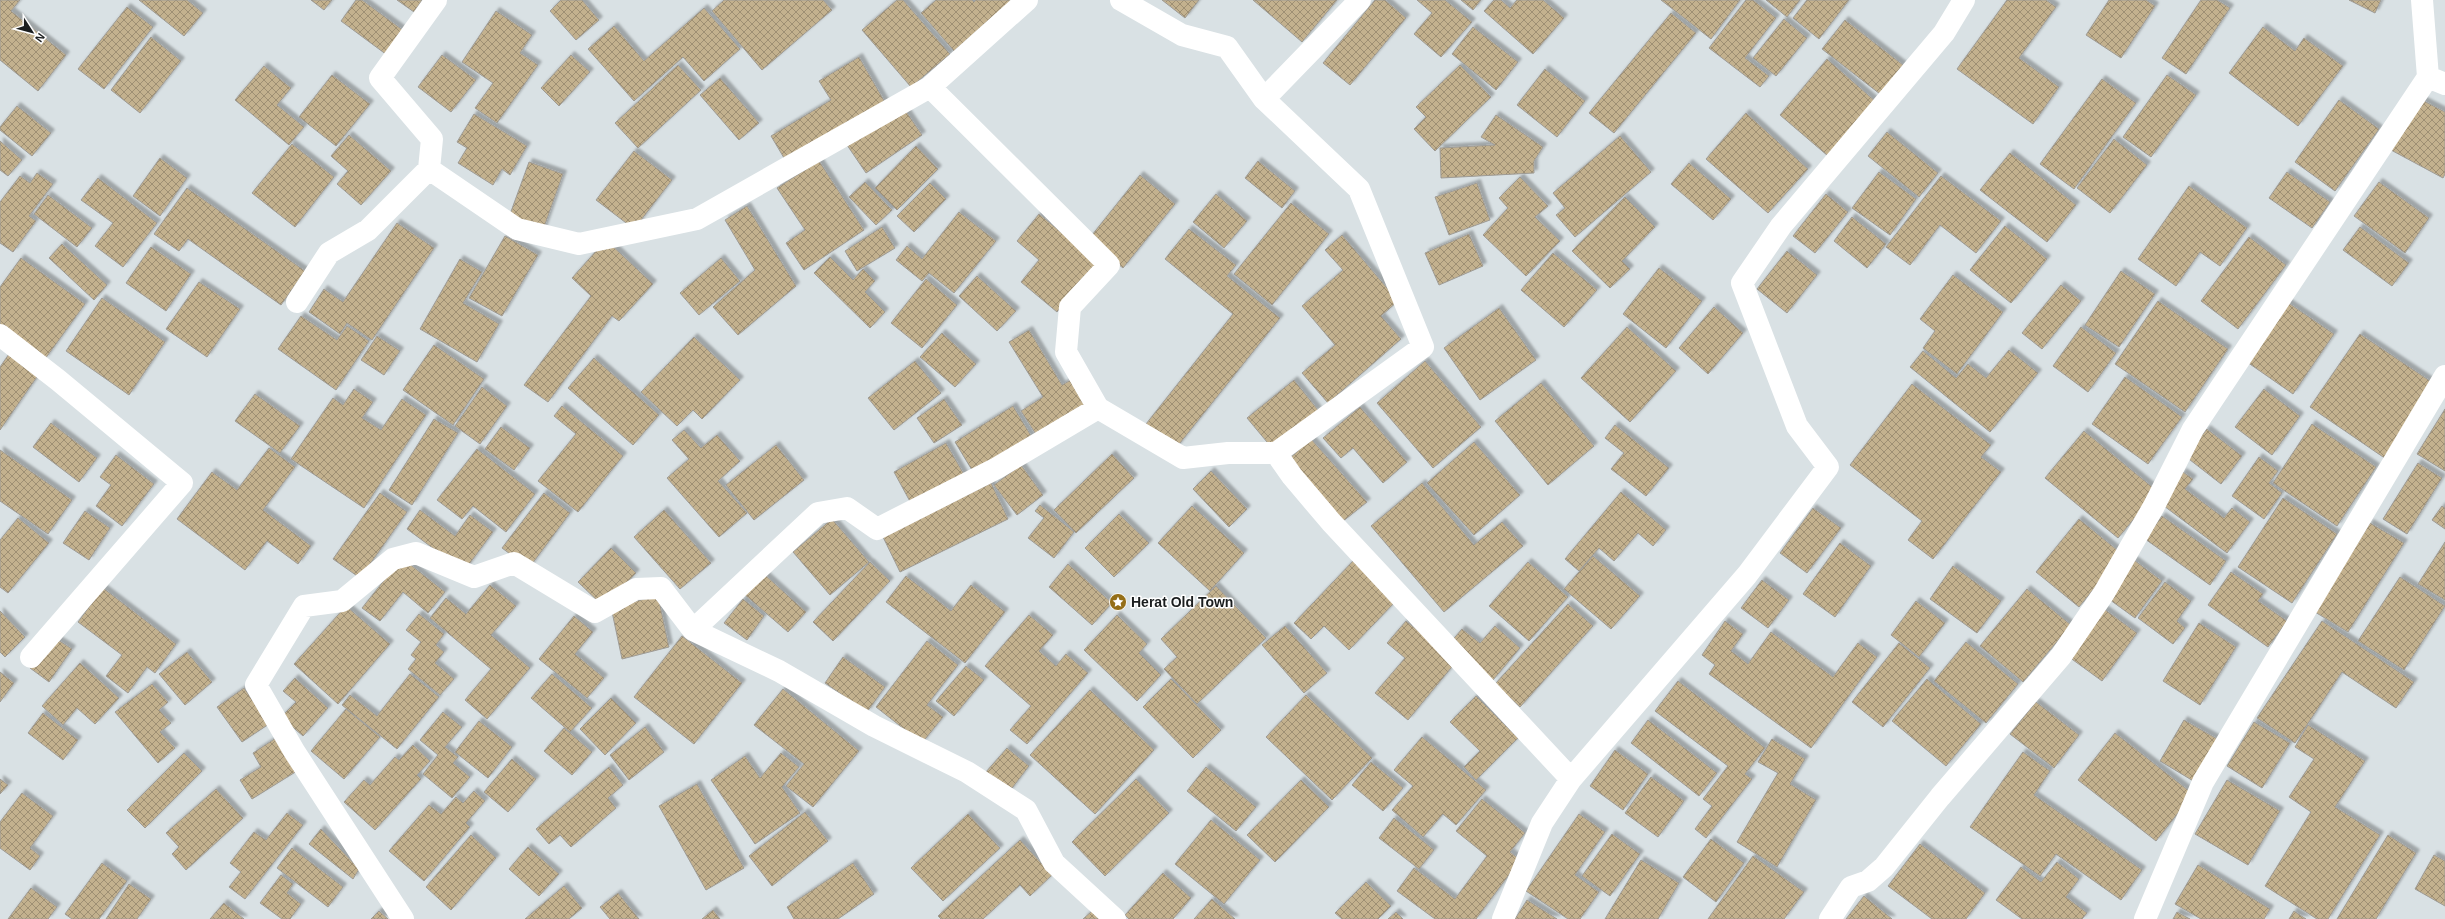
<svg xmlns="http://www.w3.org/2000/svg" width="2445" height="919" viewBox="0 0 2445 919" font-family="Arial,sans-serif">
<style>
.building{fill:url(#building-cross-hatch);stroke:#9e9b95;filter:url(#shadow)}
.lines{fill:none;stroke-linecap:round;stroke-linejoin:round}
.street{stroke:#fff;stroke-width:22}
.labels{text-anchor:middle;stroke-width:3;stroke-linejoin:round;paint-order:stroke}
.poi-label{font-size:14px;font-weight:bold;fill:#1a1d1e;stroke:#fff;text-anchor:start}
</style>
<defs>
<pattern id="building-cross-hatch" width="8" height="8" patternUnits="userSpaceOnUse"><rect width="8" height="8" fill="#c3b18e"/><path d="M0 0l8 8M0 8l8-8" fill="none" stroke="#9e8f73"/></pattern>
<filter id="shadow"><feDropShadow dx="3.5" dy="-3.5" stdDeviation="1" flood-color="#0004"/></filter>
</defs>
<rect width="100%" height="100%" fill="#d9e1e4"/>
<path class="building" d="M0 0H20L11 11 66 55 38 91 0 60Z
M139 0H187L203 13 184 36Z
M311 0H332L324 10Z
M356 0H362L404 31 387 55 341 21Z
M397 0H422L414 12Z
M561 0H582L599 20 576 40 550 11Z
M724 0H823L832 10 762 70 712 11Z
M897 0H903L950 54 911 87 862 30Z
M936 0H972L974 2 976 0H1012L954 51 921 13Z
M1162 0H1199L1185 18Z
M1253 0H1337L1302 42Z
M1375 0H1385L1406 18 1350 85 1323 63Z
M1417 0H1445L1472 22 1441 57 1414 34 1432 13Z
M1461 0H1481L1473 10Z
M1494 0H1501L1510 8 1517 0H1543L1564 18 1533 54 1484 11Z
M1661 0H1740L1711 39Z
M1746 0H1753L1776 18 1745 58 1769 76 1760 87 1709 48Z
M1766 0H1800L1787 17Z
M1807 0H1849L1819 39 1793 18Z
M2007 0H2046L2056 7 2019 58 2059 87 2033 124 1957 69Z
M2109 0H2146L2155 6 2121 58 2086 35Z
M2201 0H2217L2230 8 2186 74 2162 58Z
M2349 0H2381L2375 13Z
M127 7 153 27 104 89 78 69Z
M704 8 740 49 704 81 683 57 634 101 588 49 614 26 644 61Z
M496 11 532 35 520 53 538 65 497 123 475 108 493 83 462 62Z
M1671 13 1696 33 1614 133 1589 113Z
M1784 19 1807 38 1776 76 1753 58Z
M1845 20 1903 65 1880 94 1822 49Z
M1473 27 1518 62 1496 90 1452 54Z
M2263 27 2295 51 2304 38 2343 66 2298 126 2229 73Z
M151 37 181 61 140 113 111 90Z
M442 55 476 80 451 112 418 87Z
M571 55 590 72 559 106 541 88Z
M859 57 886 104 787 163 771 136 831 100 819 81Z
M1827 59 1875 101 1828 156 1780 115Z
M678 65 701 90 638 148 615 123Z
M1460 65 1491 97 1435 151 1414 129 1426 117 1416 107Z
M264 66 291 88 277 105 304 127 289 145 235 100Z
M1545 69 1585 101 1557 137 1517 105Z
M332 75 370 104 336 146 299 117Z
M2167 75 2196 95 2151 157 2123 137Z
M720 78 759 123 739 140 700 95Z
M2102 79 2136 103 2074 189 2040 164Z
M2420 99 2445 112V174L2443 178 2391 150Z
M2339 100 2379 129 2335 191 2295 162Z
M17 106 51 133 32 156 0 130V127Z
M903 107 922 135 866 173 847 145Z
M1746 113 1808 169 1768 213 1706 159Z
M474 114 527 146 510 175 502 169 493 185 458 163 467 148 457 142Z
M1496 115 1543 147 1534 161V173L1441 178 1440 148 1495 145 1481 137Z
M1887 132 1938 173 1919 197 1868 156Z
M349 135 391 171 361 205 337 184 348 171 331 156Z
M1620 136 1651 172 1575 237 1556 215 1565 208 1553 193Z
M2114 139 2147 165 2110 213 2077 188Z
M0 141 22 160 8 176 0 170Z
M292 144 334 177 295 227 252 193Z
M916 146 938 169 897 210 875 188Z
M634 151 672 180 634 229 596 200Z
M2010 153 2076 205 2047 242 1980 190Z
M160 158 187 178 160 216 133 196Z
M819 161 864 230 804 270 786 243 805 230 777 188Z
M1258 161 1295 191 1282 208 1245 178Z
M529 162 563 174 543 230 509 217Z
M1689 163 1731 199 1713 220 1671 184Z
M1879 172 1916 199 1890 235 1852 208Z
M2287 172 2330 202 2312 228 2269 198Z
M37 173 53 184 29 216 36 221 13 252 0 243V202L20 176 30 183Z
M1140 175 1175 204 1123 268 1088 240Z
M1941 176 2001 221 1976 253 1940 225 1910 265 1886 247Z
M1520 177 1548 206 1535 217 1560 241 1526 276 1483 235 1508 208 1499 198Z
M98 178 157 223 123 267 95 246 113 223 81 200Z
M865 182 892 210 876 225 849 197Z
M2379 182 2429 218 2405 253 2354 216Z
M930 183 946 199 914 232 897 216Z
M1477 183 1490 220 1449 235 1435 197Z
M2189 186 2247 228 2220 266 2200 252 2176 286 2138 259Z
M187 188 305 271 281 305 188 239 179 251 154 234Z
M1216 194 1247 221 1224 248 1193 222Z
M1826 194 1848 212 1815 253 1793 236Z
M48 195 92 228 77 247 34 214Z
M1625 197 1655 227 1622 261 1630 269 1610 288 1572 251Z
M1291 203 1329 234 1272 305 1234 274Z
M747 206 796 286 738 335 713 307 755 270 725 220Z
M959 212 996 241 954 293 929 273 922 281 896 260 907 246 922 259Z
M1039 214 1098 263 1057 312 1021 282 1039 260 1017 241Z
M1852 217 1886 244 1867 268 1834 241Z
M397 223 434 248 372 340 347 323 340 334 309 312 324 289 343 302Z
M2005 226 2047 259 2011 303 1970 270Z
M882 227 895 248 857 271 845 251Z
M2360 227 2409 263 2392 286 2343 250Z
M1189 229 1236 265 1227 276 1280 318 1176 448 1146 424 1233 314 1165 259Z
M1469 234 1483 266 1439 285 1425 253Z
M1342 235 1398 301 1381 316 1401 339 1328 403 1302 373 1335 345 1302 306 1343 270 1325 250Z
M505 236 538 255 502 316 469 298Z
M2249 237 2286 265 2238 329 2201 301Z
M606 240 653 284 619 321 612 316 548 402 524 385 591 296 572 278Z
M62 244 107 285 94 300 49 258Z
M151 247 191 274 166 311 126 283Z
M1787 251 1817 275 1787 313 1757 289Z
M1553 253 1597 290 1564 327 1521 290Z
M830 257 853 280 863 269 875 281 865 292 885 312 870 328 814 273Z
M21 258 85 304 45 359 0 326V287Z
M721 258 740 281 699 315 680 293Z
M460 259 482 272 463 303 499 324 477 362 420 329Z
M1659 268 1702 301 1666 348 1623 314Z
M2121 271 2155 294 2119 347 2085 325Z
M1953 275 2003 312 1957 374 1923 348 1935 331 1920 319Z
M977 276 1016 311 997 331 959 296Z
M926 279 957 305 922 348 891 323Z
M199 282 240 309 207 357 166 329Z
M2061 285 2081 301 2042 349 2022 333Z
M102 298 165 342 129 395 66 351Z
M2158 301 2228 349 2185 412 2115 364Z
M2287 302 2334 334 2293 394 2247 362Z
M1714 307 1743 333 1708 374 1679 348Z
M1499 308 1536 360 1480 400 1444 348Z
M301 316 337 340 347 326 369 341 336 390 278 349Z
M1627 327 1676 371 1630 422 1581 378Z
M2081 327 2116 353 2088 392 2053 366Z
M1029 330 1062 385 1071 380 1087 405 1037 436 1021 411 1043 397 1009 342Z
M942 333 976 364 955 387 920 357Z
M2360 334 2436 385 2386 459 2310 407Z
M377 336 400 351 384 375 361 360Z
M694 337 740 380 702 419 693 410 677 426 641 392Z
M434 345 484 379 453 425 403 390Z
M2009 350 2038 373 1990 432 1910 367 1923 351 1956 378 1968 364 1986 378Z
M9 354 39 374 0 430V367Z
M594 358 659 415 633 445 568 388Z
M915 361 941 393 894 430 868 398Z
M1425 361 1481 427 1433 468 1377 403Z
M2125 377 2182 417 2148 464 2092 424Z
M1294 380 1318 410 1272 448 1247 418Z
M1541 383 1594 446 1548 485 1495 421Z
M1912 384 1991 445 1981 457 2001 472 1933 559 1908 540 1922 521 1850 465Z
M482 387 507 406 480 444 455 426Z
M354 389 373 402 362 418 381 430 402 399 426 415 364 508 291 459 333 398 343 405Z
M2264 389 2300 416 2272 455 2235 427Z
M255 394 300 426 280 453 235 421Z
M944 399 962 425 934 443 917 418Z
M562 406 623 456 578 512 538 481 576 434 554 416Z
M1013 406 1033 439 975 475 955 442Z
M1360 407 1407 462 1383 483 1353 448 1341 458 1323 438Z
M2445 409V471L2417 454Z
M434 419 458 433 412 505 389 490Z
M51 423 97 458 79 482 33 447Z
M2312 424 2376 467 2337 526 2273 483Z
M1615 425 1669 468 1646 496 1611 469 1624 453 1605 438Z
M501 427 530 448 514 470 485 449Z
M2207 429 2242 456 2221 484 2185 456Z
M684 430 701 448 717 435 740 461 718 481 747 513 719 537 667 478 689 459 672 440Z
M2084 431 2157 491 2118 538 2045 478Z
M1311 439 1367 502 1342 522 1288 460Z
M1474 442 1520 495 1474 535 1427 483Z
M946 443 966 478 913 507 894 472Z
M776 445 804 480 754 520 726 485Z
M269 448 295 467 263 510 311 546 298 564 267 541 245 570 177 519 212 472 237 490Z
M477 449 535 494 506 532 473 506 462 519 437 500Z
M0 450 72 500 48 534 0 501Z
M1112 454 1134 478 1076 533 1054 510Z
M116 455 154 484 122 526 96 506 111 485 100 477Z
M2259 457 2278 471 2269 483 2282 493 2264 519 2232 496Z
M2418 463 2442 478 2407 534 2383 519Z
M1021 465 1043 495 1017 515 994 485Z
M1211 471 1247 509 1229 527 1193 489Z
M2183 472 2193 479 2185 489 2224 518 2232 508 2250 522 2227 553 2160 503Z
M991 483 1008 519 900 572 883 537Z
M1422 483 1474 545 1502 522 1523 546 1444 612 1371 526Z
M1621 492 1666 530 1653 546 1638 533 1614 561 1599 548 1579 571 1565 559Z
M380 493 407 512 360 578 333 559Z
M544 493 570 513 529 568 502 548Z
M2283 498 2337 534 2292 603 2238 567Z
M1040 505 1074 532 1054 558 1028 538 1044 518 1035 511Z
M1192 506 1244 553 1210 591 1158 543Z
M2442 506 2445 508V529L2432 520Z
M1813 508 1841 528 1807 573 1780 553Z
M420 510 455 536 470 515 493 532 464 571 407 529Z
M664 510 711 563 680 589 634 537Z
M85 511 110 528 89 560 63 543Z
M1119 514 1149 543 1114 577 1085 548Z
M2162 516 2226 561 2210 585 2145 539Z
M18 518 49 543 8 593 0 587V540Z
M832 519 869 562 830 595 793 552Z
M2079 519 2122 554 2079 607 2036 572Z
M2370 523 2404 543 2348 632 2315 612Z
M2445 542V600L2418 584Z
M1840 543 1871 566 1835 617 1803 594Z
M611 548 636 573 604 607 578 582Z
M1593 556 1640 596 1611 629 1564 589Z
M402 558 445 592 428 613 403 592 380 621 362 608Z
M1354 560 1396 601 1349 650 1324 626 1311 639 1294 623Z
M2134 560 2162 581 2135 618 2106 597Z
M870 562 890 581 833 641 813 622Z
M1528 562 1568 597 1529 641 1489 606Z
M1068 564 1112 603 1092 625 1049 587Z
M1953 566 2001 601 1977 633 1930 599Z
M2231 572 2263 594 2258 601 2287 621 2268 647 2208 605Z
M764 574 806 612 788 632 745 595Z
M906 576 951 611 971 585 1005 612 965 663 886 602Z
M2400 577 2445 606 2404 670 2358 641Z
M1762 580 1789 600 1768 628 1741 608Z
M2165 582 2191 601 2177 621 2185 628 2173 644 2138 618Z
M490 585 516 606 491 635 530 668 487 719 465 700 491 669 430 618 446 598 466 614Z
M1216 586 1266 638 1197 704 1164 669 1177 657 1161 639Z
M103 588 176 644 155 673 147 667 128 693 106 676 122 655 78 622Z
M2027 589 2071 625 2023 682 1980 646Z
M658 596 669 647 622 659 611 607Z
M743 599 764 616 747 640 724 623Z
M1916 601 1945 623 1919 657 1891 635Z
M1568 604 1593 626 1520 707 1495 684Z
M346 606 390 644 338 704 294 664Z
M2104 609 2137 633 2102 681 2069 657Z
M0 611 25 637 5 657 0 652Z
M419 614 444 634 436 645 444 652 435 663 454 679 440 695 408 669 416 659 411 655 421 642 406 630Z
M1029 615 1053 635 1039 651 1056 666 1066 654 1088 673 1027 744 1010 730 1031 706 985 666Z
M1117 615 1147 644 1139 653 1161 675 1137 701 1084 650Z
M574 616 593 632 575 654 604 678 587 698 539 659Z
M1406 621 1456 662 1408 720 1375 693 1405 658 1387 643Z
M1725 621 1743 634 1731 651 1748 664 1771 632 1833 677 1858 643 1877 657 1811 748 1709 674 1715 665 1702 655Z
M2322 621 2414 682 2396 708 2342 672 2295 743 2257 718Z
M2199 623 2236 647 2200 705 2163 681Z
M1285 626 1327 673 1304 693 1262 645Z
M1495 626 1520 648 1493 680 1449 644 1462 629 1480 643Z
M52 636 72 649 49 682 30 668Z
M682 636 742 683 694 744 634 697Z
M927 641 958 665 927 705 943 717 922 743 876 707Z
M1966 642 2018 684 1986 723 1934 681Z
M1899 643 1930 668 1883 727 1852 702Z
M187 652 212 682 185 705 159 674Z
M843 657 885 687 867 712 825 683Z
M80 663 119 698 95 724 77 708 63 725 42 706Z
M966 666 984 680 954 716 936 701Z
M0 672 14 683 0 702Z
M410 674 439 697 397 749 342 705 350 695 377 716Z
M552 674 592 708 570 732 531 698Z
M295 678 328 708 303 736 281 717 296 702 283 691Z
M1171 679 1221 730 1193 758 1143 707Z
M1927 679 1981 724 1946 766 1892 721Z
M1678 681 1765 748 1745 774 1752 779 1706 838 1695 829 1712 806 1703 799 1728 766 1655 711Z
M152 684 168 702 159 710 171 723 160 732 175 748 158 763 115 712Z
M244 688 269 724 242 742 217 707Z
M783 689 859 751 813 807 786 786 804 764 754 725Z
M1090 690 1154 750 1095 814 1030 755Z
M1306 695 1372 758 1332 800 1266 737Z
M1476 696 1518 738 1476 780 1464 767 1480 751 1450 722Z
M611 698 636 723 605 755 580 729Z
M2036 702 2079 735 2054 768 2010 734Z
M346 709 380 737 344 779 311 751Z
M443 712 462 727 445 747 458 757 453 763 470 777 452 798 423 774 438 755 420 740Z
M43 713 78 740 63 760 28 733Z
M1648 720 1717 773 1699 796 1631 743Z
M2184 720 2219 740 2195 782 2160 761Z
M479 721 512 747 488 778 455 752Z
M2254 722 2290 743 2262 788 2227 766Z
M2308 725 2365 761 2335 807 2380 835 2328 919H2317L2265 886 2311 812 2289 797 2314 759 2295 747Z
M645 727 664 752 629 780 610 755Z
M564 728 592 752 572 775 544 751Z
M2115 733 2193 794 2156 841 2078 780Z
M1422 737 1486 790 1456 825 1443 814 1423 837 1392 810 1413 786 1394 770Z
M276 738 297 771 252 799 240 780 261 767 253 753Z
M1772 739 1805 759 1790 784 1816 800 1777 867 1737 842 1778 773 1758 762Z
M413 745 430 761 417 775 421 779 375 830 344 802 364 780 370 785 395 757 399 760Z
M1007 748 1029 766 1009 792 985 773Z
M1615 750 1648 774 1623 810 1590 786Z
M2023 752 2050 771 2034 795 2142 870 2121 900 2056 854 2040 876 1970 827Z
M184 753 202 771 145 828 127 810Z
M781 753 799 767 782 787 800 813 755 844 711 780 745 756 760 778Z
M512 759 536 779 508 812 484 792Z
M1371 762 1403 788 1383 811 1352 785Z
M609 767 623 785 608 798 616 808 571 847 560 835 549 844 536 829Z
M1206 767 1256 807 1236 831 1187 791Z
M1651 777 1684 801 1658 837 1625 813Z
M0 779 8 785 0 794Z
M1136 779 1169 813 1105 876 1072 842Z
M1301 780 1329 807 1275 862 1247 835Z
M2227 780 2280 811 2248 865 2195 834Z
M697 784 744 868 706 890 659 806Z
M216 789 243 818 186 870 172 854 179 847 166 833Z
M474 791 485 801 466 823 470 827 424 881 389 851 429 805 441 814 456 797 463 803Z
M22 793 53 816 30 848 40 856 30 870 0 848V822Z
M1482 799 1525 833 1510 852 1520 860 1476 919H1435L1397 891 1414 868 1455 899 1487 856 1456 831Z
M805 812 828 841 772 886 749 856Z
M287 813 303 825 245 899 229 887 241 872 230 863 254 832 266 840Z
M968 814 1000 848 943 901 911 868Z
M1579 814 1605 832 1575 875 1599 892 1580 919H1568L1526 891Z
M1394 818 1434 850 1419 869 1379 838Z
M1211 820 1260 860 1224 904 1175 864Z
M321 829 359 869 353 879 309 844Z
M1612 834 1640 854 1610 896 1582 876Z
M471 835 496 858 451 910 426 887Z
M2388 835 2416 853 2376 919H2337Z
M1711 839 1744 863 1716 902 1683 877Z
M1020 840 1052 875 1030 896 1020 885 983 919H941L938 916Z
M1920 844 1985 893 1966 919H1932L1888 886Z
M528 847 559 874 539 896 509 869Z
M292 848 343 887 328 907 277 868Z
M2434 855 2445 861V906L2415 889Z
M1753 856 1804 892 1784 919H1708Z
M1641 860 1679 883 1658 919H1605Z
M2057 862 2079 879 2066 897 2087 913 2082 919H2022L1996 900 2021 867 2041 882Z
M102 863 127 881 99 919H72L65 914Z
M853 863 874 894 838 919H794L787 907Z
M2198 865 2270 909 2264 919H2201L2175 904Z
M1163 873 1191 898 1173 919H1129L1125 915Z
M281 875 293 884 287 893 301 904 290 919H282L260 903Z
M1366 882 1391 906 1378 919H1342L1335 913Z
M129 884 151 899 137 919H106Z
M564 886 582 908 569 919H525Z
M31 888 57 907 48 919H8Z
M618 893 639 919H610L600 907Z
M1864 896 1892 919H1846Z
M1212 899 1235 919H1194Z
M1527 900 1557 919H1515Z
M224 903 244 919H210Z
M713 910 720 919H702Z
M379 911 388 919H371Z
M1092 911 1099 919H1083Z
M2294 911 2306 919H2289Z
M1396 912 1403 919H1388Z
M2177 912 2190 919H2173Z"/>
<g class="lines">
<path class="street" d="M1121 0 1182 35 1227 47 1264 99 1359 189 1423 347 1276 453
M2422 0 2428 77 2445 84
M930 87 1109 265 1070 307 1066 352 1098 408 1183 458 1228 453H1276L1292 476 1331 522 1571 779
M1264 99 1360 0
M429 169 517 229 579 244 697 219 930 87 1027 0
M297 302 329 253 368 230 429 169 432 139 380 78 436 0
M0 335 58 380 182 483 31 657
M693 630 818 513 847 508 877 529 997 468 1098 408
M403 919 294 751 256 685 304 606 342 601 393 559 416 553 474 577 514 563 595 612 636 589 661 588 693 630 779 671 874 726 967 772 1026 810 1054 863 1115 919
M1503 919 1542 823 1571 779 1747 575 1828 467 1797 426 1742 283 1781 226 1944 33 1964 0
M1830 919 1851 887 1868 881 1884 867 1940 797 2061 656 2104 593 2154 506 2193 429 2428 77
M2145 919 2203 782 2445 376"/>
</g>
<defs>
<g id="sight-disc" transform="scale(0.9)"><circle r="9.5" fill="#946e17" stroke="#fff"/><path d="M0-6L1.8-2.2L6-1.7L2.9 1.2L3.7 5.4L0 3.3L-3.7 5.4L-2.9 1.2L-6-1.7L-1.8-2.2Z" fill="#fff"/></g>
</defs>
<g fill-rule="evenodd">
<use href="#sight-disc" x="1118" y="602"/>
</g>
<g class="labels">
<g class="poi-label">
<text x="1131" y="607">Herat Old Town</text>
</g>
</g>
<g transform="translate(32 32) rotate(126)" stroke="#ffffff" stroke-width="3" paint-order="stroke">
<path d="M0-3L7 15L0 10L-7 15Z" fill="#1a1d1e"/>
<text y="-6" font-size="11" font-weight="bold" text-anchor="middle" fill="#1a1d1e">N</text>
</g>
</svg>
